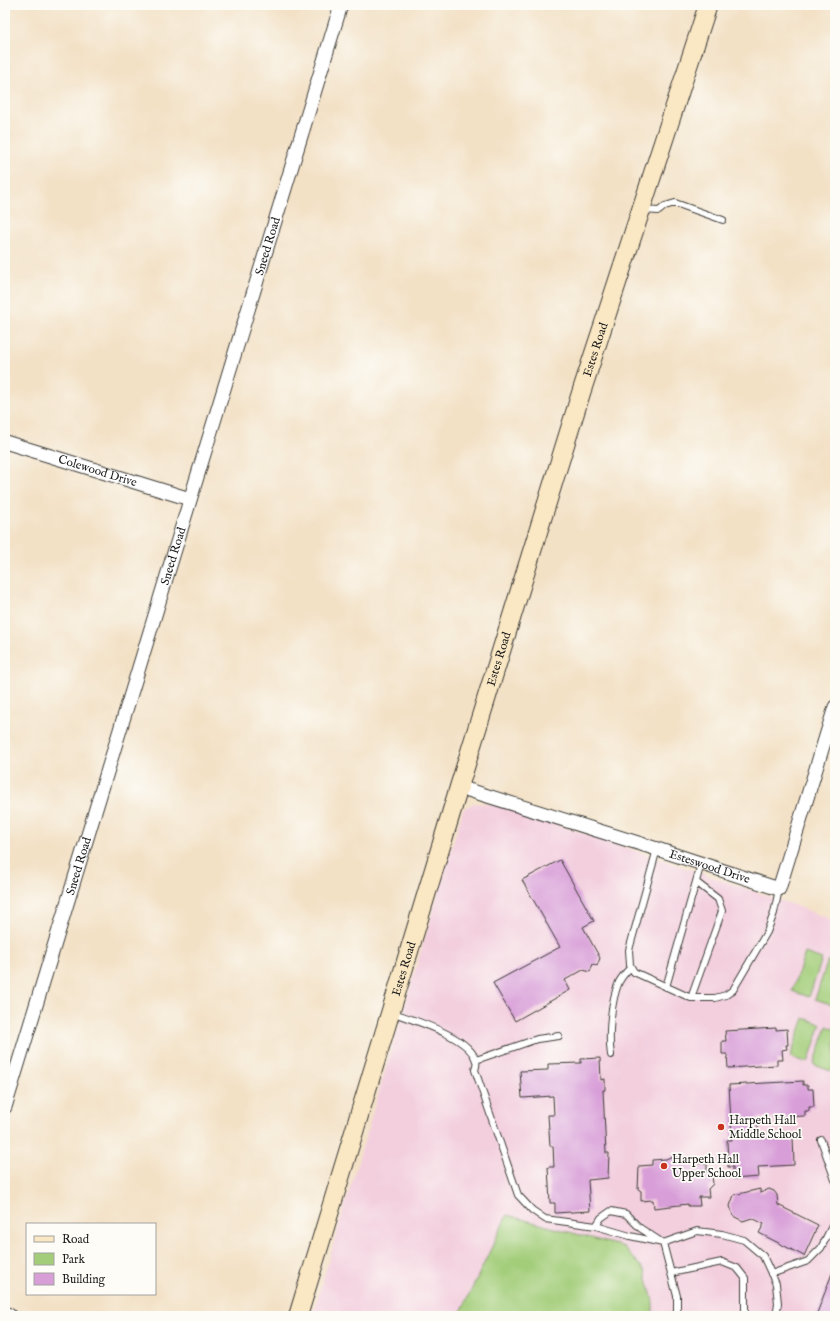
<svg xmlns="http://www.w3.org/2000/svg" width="840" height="1321" viewBox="0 0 840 1321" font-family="'IM FELL English',serif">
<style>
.built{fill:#f3cfde}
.green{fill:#a3cd79;stroke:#60744a}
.building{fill:#d89ed8}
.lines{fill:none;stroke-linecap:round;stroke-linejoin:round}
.service-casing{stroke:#3c3a36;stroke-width:8}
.minor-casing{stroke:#3c3a36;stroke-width:15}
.tertiary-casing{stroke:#3c3a36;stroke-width:18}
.secondary-casing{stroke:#3c3a36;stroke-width:20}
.service{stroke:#fff;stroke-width:6}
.minor{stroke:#fff;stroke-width:13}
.tertiary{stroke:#fff;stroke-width:16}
.secondary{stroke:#fae7c3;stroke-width:18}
.poi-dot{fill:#c8321e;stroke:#fdfcf7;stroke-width:1.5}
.labels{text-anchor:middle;stroke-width:3.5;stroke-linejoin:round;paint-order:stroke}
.street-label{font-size:12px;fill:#1c1c1c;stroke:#fdfcf7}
.poi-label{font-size:12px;fill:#1c1c1c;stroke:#fdfcf7;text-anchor:start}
</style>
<rect width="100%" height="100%" fill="#fdfcf7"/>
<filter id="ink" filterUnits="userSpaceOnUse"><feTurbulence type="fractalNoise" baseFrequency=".025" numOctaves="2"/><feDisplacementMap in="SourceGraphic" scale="8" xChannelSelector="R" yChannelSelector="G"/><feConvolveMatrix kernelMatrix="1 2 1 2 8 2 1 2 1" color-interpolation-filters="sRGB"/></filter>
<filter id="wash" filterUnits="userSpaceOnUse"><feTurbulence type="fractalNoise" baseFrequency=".012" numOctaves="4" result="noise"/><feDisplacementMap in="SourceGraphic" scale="16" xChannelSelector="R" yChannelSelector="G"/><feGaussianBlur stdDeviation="0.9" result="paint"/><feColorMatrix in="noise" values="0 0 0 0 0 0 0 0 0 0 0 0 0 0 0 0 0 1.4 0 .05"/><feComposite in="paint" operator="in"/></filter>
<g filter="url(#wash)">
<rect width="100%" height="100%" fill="#f3e1c6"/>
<path class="built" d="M473 803 493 804 548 821 788 903 835 921V1316H312L463 810Z"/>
<path class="green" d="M805 953 822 959 809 997 792 991Z
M828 960 835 963V999L833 1005 815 999Z
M804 1018 821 1024 808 1063 790 1057Z
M827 1026 835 1029V1060L831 1071 814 1065Z
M507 1215 624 1247 645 1271 653 1301V1316H459Z"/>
<g id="blocks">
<path class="building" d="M560 860 594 921 583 927 600 958 597 966 593 964 590 972 583 970 565 980 570 990 515 1021 493 983 560 947 522 880Z
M776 1028V1030L787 1029 788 1045H786L787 1049 782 1050 783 1060H777V1065L728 1068 727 1054H722V1041H726L725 1031Z
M600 1058 601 1080 605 1079V1090H603L606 1153H609L608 1178 588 1180 590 1211 555 1213V1203H550L548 1167H554L553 1146H550L548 1115H554L553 1096 522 1098 520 1071 548 1070V1064L581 1063V1059Z
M803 1081V1085H808V1089H813L814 1107H809V1111H805V1116L757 1118 759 1138 793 1136 794 1165 758 1167 759 1177 733 1179V1167H728L727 1140H732L729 1085Z
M673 1156 680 1158 694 1157 695 1163 707 1164V1171L712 1175 713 1184 708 1189 709 1197H699L700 1206H688V1204L654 1208 653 1200 641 1201V1191L638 1189 639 1166 652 1165V1160L666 1159Z
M760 1189V1193L769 1189 774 1191 777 1195 778 1205 818 1225 804 1256 759 1233 764 1224 752 1218 743 1221 733 1216 730 1206 734 1195Z
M834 1268 835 1316H816Z"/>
</g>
</g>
<g filter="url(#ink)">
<use href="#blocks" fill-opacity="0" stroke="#3c3a36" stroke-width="1"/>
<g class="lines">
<g class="service-casing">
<path id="service" d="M642 210 659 211 665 206 675 203 723 220
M657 849 629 950 630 965 634 972 691 998H715L726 995 733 990 767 932 774 913 779 889
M666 987 701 864
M691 998 722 911 718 899 696 882
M391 1012C412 1020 470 1036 476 1061 477 1063 476 1067 475 1070L518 1195 532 1210 545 1219 596 1226 630 1236 663 1243 697 1231 722 1234 744 1240 763 1256 776 1284 778 1303 776 1316
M611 1055C608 1036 611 1000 619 982 622 976 627 971 631 967
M476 1060 537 1039 559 1036
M821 1140 835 1180
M596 1226 601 1218 611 1211 626 1214 640 1228 663 1243 677 1296V1316
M671 1273 722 1262 737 1268 745 1278V1316
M771 1274 808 1261 821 1248 835 1220"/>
</g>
<g class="minor-casing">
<g id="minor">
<path id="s1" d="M5 442 190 499"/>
<path id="s2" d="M459 787 657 849 779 889 835 707"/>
<path id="s3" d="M5 1107 341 5"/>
</g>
</g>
<g class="tertiary-casing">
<path id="tertiary" d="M5 1315 8 1316"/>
</g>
<g class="secondary-casing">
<g id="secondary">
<path id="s4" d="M298 1316 459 787 581 393 708 5"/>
</g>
</g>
<use href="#service" class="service"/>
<use href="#minor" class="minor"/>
<use href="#tertiary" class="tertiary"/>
<use href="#secondary" class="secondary"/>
</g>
</g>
<g class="poi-dot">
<circle cx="721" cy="1127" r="4"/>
<circle cx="664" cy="1166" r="4"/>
</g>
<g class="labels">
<g class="street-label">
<text dy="4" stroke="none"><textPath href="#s3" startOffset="900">Sneed Road</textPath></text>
<text dy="4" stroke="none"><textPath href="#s4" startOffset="1011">Estes Road</textPath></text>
<text dy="4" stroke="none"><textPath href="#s1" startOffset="97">Colewood Drive</textPath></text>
<text dy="4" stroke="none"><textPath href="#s3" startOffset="576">Sneed Road</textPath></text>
<text dy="4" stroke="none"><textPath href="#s4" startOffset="687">Estes Road</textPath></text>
<text dy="4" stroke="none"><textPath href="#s3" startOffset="252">Sneed Road</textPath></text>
<text dy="4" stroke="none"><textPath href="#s2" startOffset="263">Esteswood Drive</textPath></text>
<text dy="4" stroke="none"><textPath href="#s4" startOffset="363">Estes Road</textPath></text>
</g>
<g class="poi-label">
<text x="729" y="1124">Harpeth Hall<tspan x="729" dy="14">Middle School</tspan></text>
<text x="672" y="1163">Harpeth Hall<tspan x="672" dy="14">Upper School</tspan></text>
</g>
</g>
<rect width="840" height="1321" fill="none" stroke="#fdfcf7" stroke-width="20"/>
<rect x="26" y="1223" width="130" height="72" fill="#fdfcf7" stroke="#a3a29f"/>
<rect x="34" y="1236" width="20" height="6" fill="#fae7c3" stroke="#a3a29f"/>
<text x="62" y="1243" font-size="12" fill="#1c1c1c">Road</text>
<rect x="34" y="1253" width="20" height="12" fill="#a3cd79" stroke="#a3a29f"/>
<text x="62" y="1263" font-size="12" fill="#1c1c1c">Park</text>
<rect x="34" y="1273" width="20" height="12" fill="#d89ed8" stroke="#a3a29f"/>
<text x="62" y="1283" font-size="12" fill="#1c1c1c">Building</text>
</svg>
